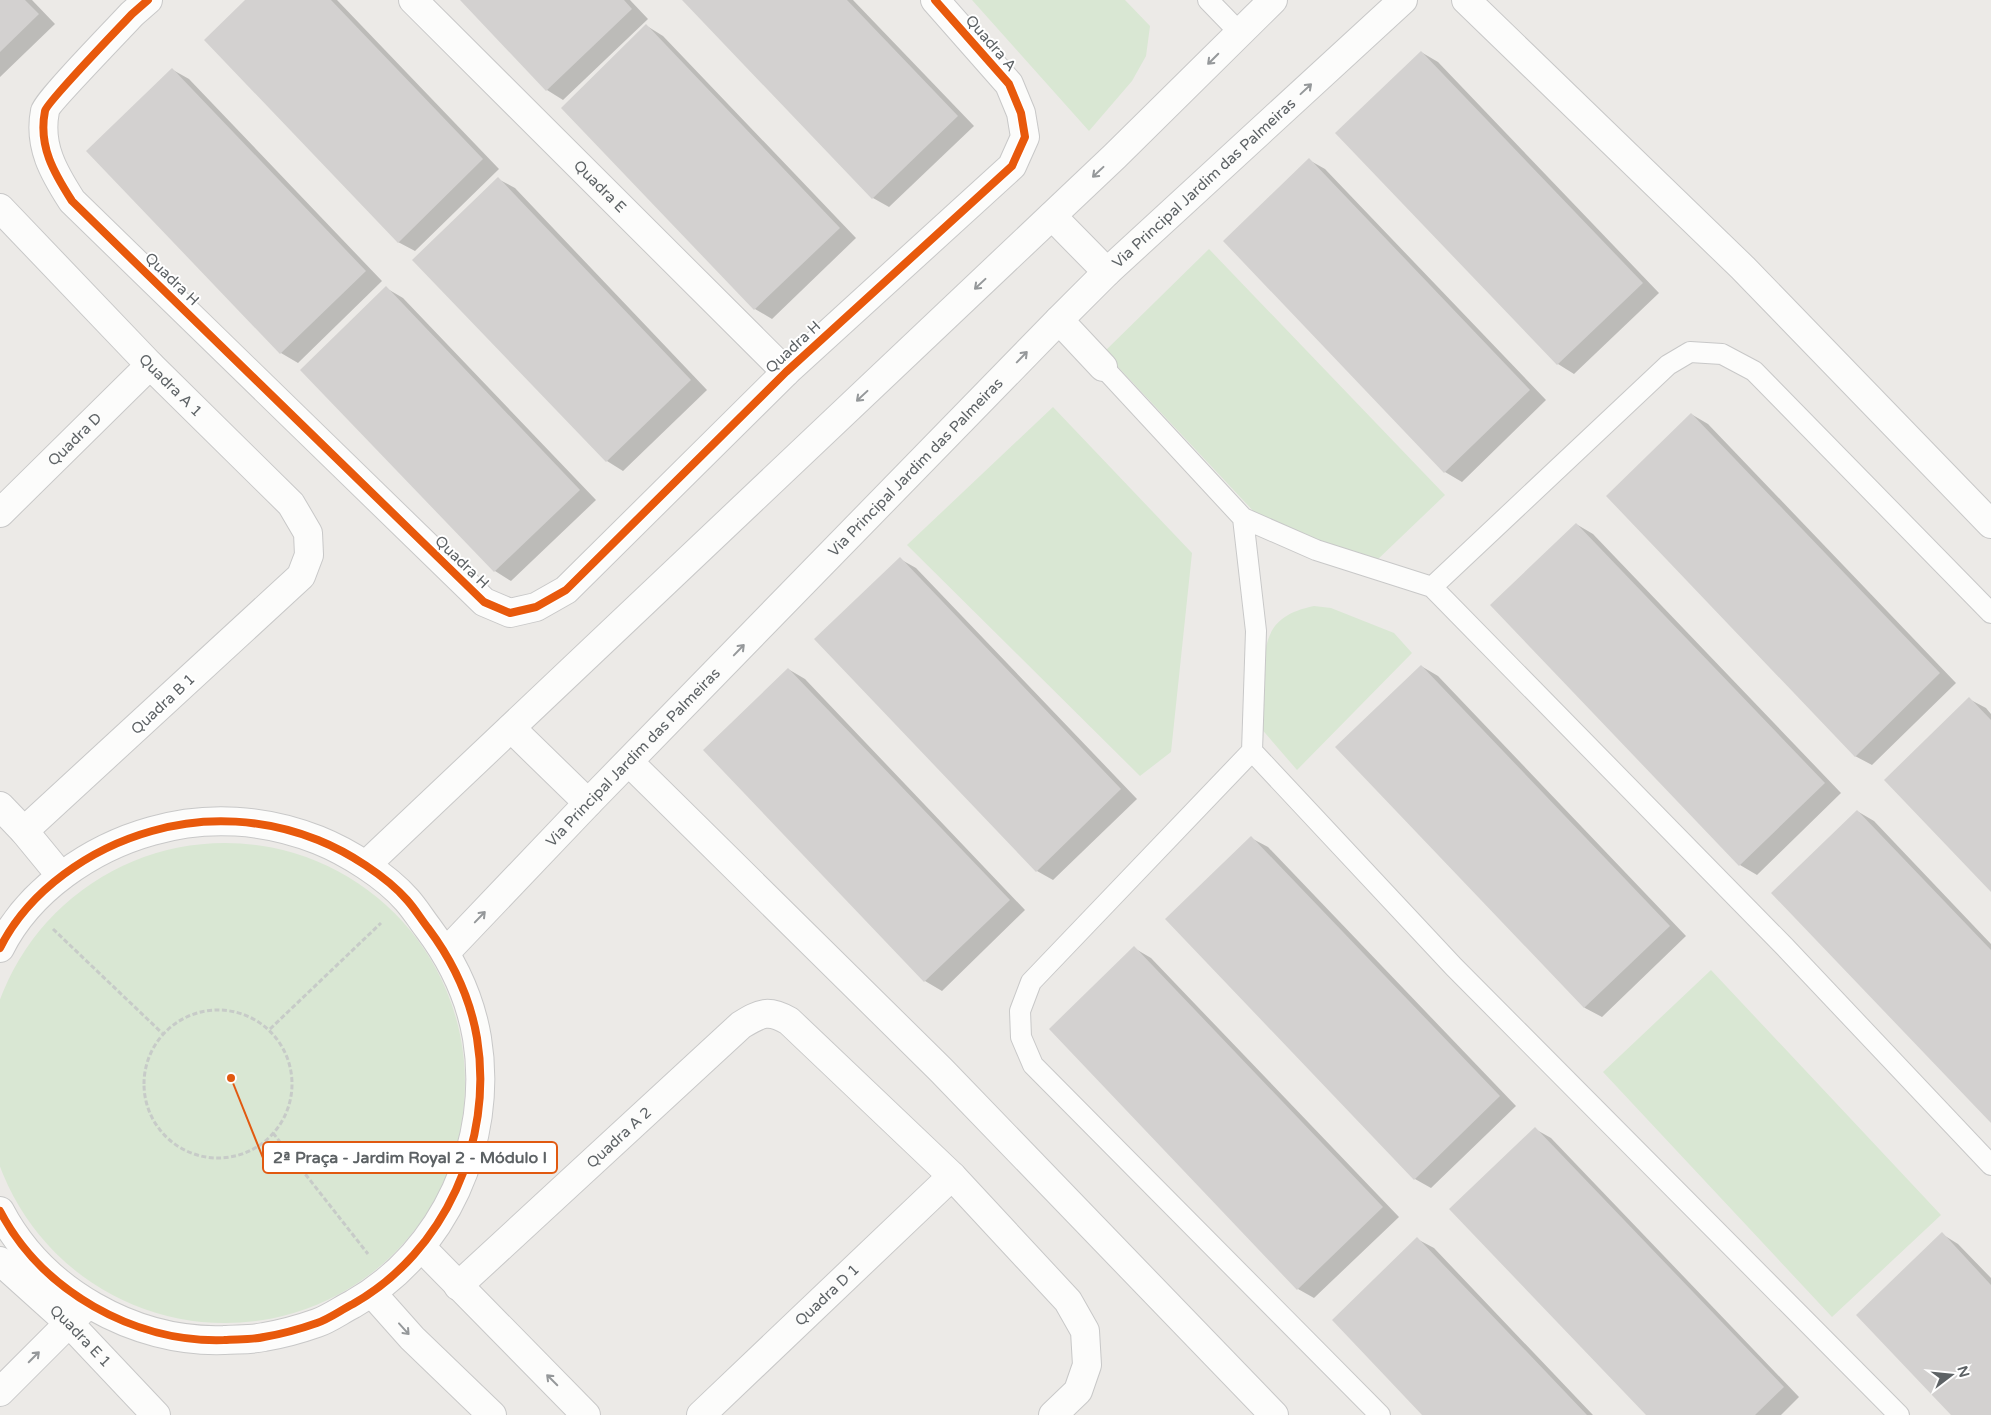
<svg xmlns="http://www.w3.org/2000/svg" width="1991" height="1415" viewBox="0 0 1991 1415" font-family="'Varela Round',sans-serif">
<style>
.park{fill:#d9e7d3}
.shadow{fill:#0003}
.building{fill:#d3d1d0}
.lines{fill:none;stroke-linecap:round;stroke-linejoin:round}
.service-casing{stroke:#c8c8c8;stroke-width:22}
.minor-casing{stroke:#c8c8c8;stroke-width:30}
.tertiary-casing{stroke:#c8c8c8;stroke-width:30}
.path{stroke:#c7cbc8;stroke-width:3;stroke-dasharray:5 2.5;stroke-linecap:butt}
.service{stroke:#fcfcfb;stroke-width:20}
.minor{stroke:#fcfcfb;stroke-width:28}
.tertiary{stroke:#fcfcfb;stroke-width:28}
.cycleway-casing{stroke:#fff;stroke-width:11}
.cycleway{stroke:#e8590c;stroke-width:8}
.oneway{stroke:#95989a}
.labels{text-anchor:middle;stroke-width:4;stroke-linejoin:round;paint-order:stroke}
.street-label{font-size:15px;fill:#5d6265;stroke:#fff}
.leader{fill:none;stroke:#e15910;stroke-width:2}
.callout-dot{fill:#e15910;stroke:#fff;stroke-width:2}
.callout{fill:#fff;stroke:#e15910;stroke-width:2}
.callout-label{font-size:16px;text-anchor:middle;font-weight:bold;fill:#5d6265}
</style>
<rect width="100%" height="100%" fill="#eceae7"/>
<path class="park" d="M972 0H1125L1150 26 1146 56 1132 81 1089 131Z
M1209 249 1445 495 1375 562 1273 532 1104 352Z
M1053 407 1192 553 1171 752 1140 776 907 545Z
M1314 606 1331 608 1394 633 1412 653 1297 770 1259 726C1260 709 1261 692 1263 675 1265 635 1271 615 1314 606Z
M-15 1083a240 240 0 1 1 480 0a240 240 0 1 1-480 0Z
M1711 970 1941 1215 1832 1317 1603 1072Z"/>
<path class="shadow" d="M0 0H32L55 24 0 77Z
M247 0H337L499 169 415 251 398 242Z
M461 0H630L648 19 563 100 547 90Z
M684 0H853L974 126 889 207 873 198Z
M647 26 663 36 856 238 772 319 755 309 562 108Z
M1421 52 1438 62 1659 293 1574 374 1558 364 1337 133Z
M173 70 189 79 382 281 298 363 281 353 88 151Z
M1309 160 1325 169 1546 400 1462 482 1445 472 1225 241Z
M498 179 515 188 707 390 623 471 607 461Z
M386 288 403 298 596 500 511 581 495 571 302 370Z
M1691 414 1708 424 1956 683 1872 765 1855 756Z
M1576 524 1593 534 1841 793 1757 875 1740 865 1492 605Z
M900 559 916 568 1137 799 1053 880 1037 871Z
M1421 666 1438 676 1686 936 1602 1017 1585 1008 1337 747Z
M788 669 805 679 1025 910 942 991 925 981 704 750Z
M1969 699 1986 708 1991 714V890Z
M1857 811 1874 821 1991 944V1121Z
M1251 838 1268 847 1516 1106 1431 1188 1415 1179Z
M1134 948 1151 958 1399 1217 1314 1298 1298 1289Z
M1535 1129 1551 1138 1799 1397 1781 1415H1647Z
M1942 1234 1958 1244 1991 1278V1415H1953Z
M1417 1239 1434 1248 1593 1415H1424Z"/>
<path class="building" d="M0 0H25L39 14 0 52Z
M245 0H331L483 159 398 243 204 40Z
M460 0H624L632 9 546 91Z
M682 0H847L958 116 872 199Z
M646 24 840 228 754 310 561 108Z
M1421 51 1643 283 1557 365 1335 133Z
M172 68 366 271 280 354 86 151Z
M1309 158 1530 390 1444 473 1223 241Z
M498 177 691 380 606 462 412 260Z
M386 286 580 490 494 572 300 370Z
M1691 413 1940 673 1855 757 1606 496Z
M1576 523 1825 783 1739 866 1490 605Z
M900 557 1121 789 1036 872 814 639Z
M1421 665 1670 926 1584 1008 1335 747Z
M788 668 1010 900 924 982 703 750Z
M1969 697 1991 720V892L1884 780Z
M1857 810 1991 950V1123L1771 893Z
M1251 836 1500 1096 1414 1180 1165 919Z
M1134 946 1383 1207 1297 1290 1049 1029Z
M1535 1127 1784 1387 1755 1415H1646L1449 1209Z
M1942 1232 1991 1285V1415H1951L1856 1315Z
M1417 1237 1528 1353 1587 1415H1422L1387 1378 1332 1320Z"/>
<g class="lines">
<g class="service-casing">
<path id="service" d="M1208 0 1240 33
M1103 367 1243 518 1316 550 1432 587 1784 946 1991 1165
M1243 518 1256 631 1252 751 1454 967 1899 1415
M1432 587 1668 365 1690 352 1722 354 1754 371 1991 613
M1252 751 1031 982 1020 1011 1021 1037 1033 1065 1380 1415"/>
</g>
<g class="minor-casing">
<g id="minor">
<path d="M148 0 132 14C120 27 47 102 45 111 38 146 54 173 72 201L484 602 510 613 536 607 566 590 786 372 1012 166 1025 137 1021 113 1009 84 935 0"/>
<path id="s1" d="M413 0 786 372"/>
<path id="s2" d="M0 208 150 365 291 504 308 533 309 555 301 576 24 831"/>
<path d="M1059 320 1103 367"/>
<path id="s3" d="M0 513 150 365"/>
<path d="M630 763 941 1070 1274 1415"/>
<path d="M421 1247 586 1415"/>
<path id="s4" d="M0 1261 69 1323 156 1415"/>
<path id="s5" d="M458 1286 741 1025C761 1013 768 1009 789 1021L952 1176 1068 1301 1085 1331 1087 1365 1078 1391 1053 1415"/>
<path d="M372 1293 412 1338 492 1415"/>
<path d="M0 1392 82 1310"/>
<path id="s6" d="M701 1415 952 1176"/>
</g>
</g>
<g class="tertiary-casing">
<g id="tertiary">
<path d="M1466 0 1743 268 1991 524"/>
<path d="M1052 216 1107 272"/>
<path d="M511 728 588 803"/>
<path d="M0 806 24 831 61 876"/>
<path d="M366 865 1115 156 1273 0"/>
<path d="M0 948C29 890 91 848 152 831 207 815 265 819 318 840 348 852 386 876 407 900 415 909 421 919 428 928 452 960 470 997 477 1038 494 1141 445 1252 353 1304 341 1310 329 1319 317 1323 300 1329 282 1334 264 1337 251 1340 237 1339 224 1340 134 1343 42 1291 0 1211"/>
<path id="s7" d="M446 952 588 803 1059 320 1107 272 1403 0"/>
</g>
</g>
<path class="path" d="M53 929 162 1033
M144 1084a74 74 0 1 1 148 0a74 74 0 1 1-148 0Z
M270 1029 381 923
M273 1133 368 1254"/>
<use href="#service" class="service"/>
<use href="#minor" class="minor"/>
<use href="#tertiary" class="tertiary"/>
<g class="cycleway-casing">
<path id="cycleway" d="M148 0 132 14C120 27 47 102 45 111 38 146 54 173 72 201L484 602 510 613 536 607 566 590 786 372 1012 166 1025 137 1021 113 1009 84 935 0
M0 948C29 890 91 848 152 831 207 815 265 819 318 840 348 852 386 876 407 900 415 909 421 919 428 928 452 960 470 997 477 1038 494 1141 445 1252 353 1304 341 1310 329 1319 317 1323 300 1329 282 1334 264 1337 251 1340 237 1339 224 1340 134 1343 42 1291 0 1211"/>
</g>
<use href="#cycleway" class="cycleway"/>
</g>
<defs><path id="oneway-shaft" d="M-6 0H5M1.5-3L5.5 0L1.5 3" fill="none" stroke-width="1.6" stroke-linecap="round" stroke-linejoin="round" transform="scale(1.25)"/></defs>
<g class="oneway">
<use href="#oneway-shaft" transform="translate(1213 59) rotate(135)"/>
<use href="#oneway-shaft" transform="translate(1306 89) rotate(-43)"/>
<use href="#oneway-shaft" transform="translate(1098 172) rotate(137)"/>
<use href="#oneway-shaft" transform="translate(980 284) rotate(137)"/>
<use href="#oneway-shaft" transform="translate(1022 357) rotate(-46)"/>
<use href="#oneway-shaft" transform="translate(862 396) rotate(137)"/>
<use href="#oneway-shaft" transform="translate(739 650) rotate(-46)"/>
<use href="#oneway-shaft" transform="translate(480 917) rotate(-46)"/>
<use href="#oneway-shaft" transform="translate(404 1329) rotate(48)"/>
<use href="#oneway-shaft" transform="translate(34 1357) rotate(-45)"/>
<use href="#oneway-shaft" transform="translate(552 1380) rotate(-135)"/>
</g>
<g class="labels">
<g class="street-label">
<text transform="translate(991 43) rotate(49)" y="5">Quadra A</text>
<text dy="5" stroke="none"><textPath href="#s7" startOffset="1080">Via Principal Jardim das Palmeiras</textPath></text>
<text dy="5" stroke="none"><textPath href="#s1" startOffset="264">Quadra E</textPath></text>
<text transform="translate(172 279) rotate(44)" y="5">Quadra H</text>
<text transform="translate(793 347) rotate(-43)" y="5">Quadra H</text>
<text dy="5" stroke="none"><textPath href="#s2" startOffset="246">Quadra A 1</textPath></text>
<text dy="5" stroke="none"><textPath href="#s3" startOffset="105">Quadra D</textPath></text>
<text dy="5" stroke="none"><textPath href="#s7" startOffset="675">Via Principal Jardim das Palmeiras</textPath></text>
<text transform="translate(462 562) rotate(44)" y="5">Quadra H</text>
<text transform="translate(163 704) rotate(-43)" y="5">Quadra B 1</text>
<text dy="5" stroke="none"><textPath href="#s7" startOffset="270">Via Principal Jardim das Palmeiras</textPath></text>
<text dy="5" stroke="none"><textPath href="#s5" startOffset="219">Quadra A 2</textPath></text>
<text dy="5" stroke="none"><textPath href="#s6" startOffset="174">Quadra D 1</textPath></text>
<text dy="5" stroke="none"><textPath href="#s4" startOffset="110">Quadra E 1</textPath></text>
</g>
</g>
<path class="leader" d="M231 1078L263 1158"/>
<circle class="callout-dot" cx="231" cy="1078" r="5"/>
<rect class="callout" x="263" y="1142" width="294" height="31" rx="5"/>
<g class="callout-label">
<text x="410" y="1163">2ª Praça - Jardim Royal 2 - Módulo I</text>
</g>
<g transform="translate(1951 1375) rotate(74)" stroke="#ffffff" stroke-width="4" paint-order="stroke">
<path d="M0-4L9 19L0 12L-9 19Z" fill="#5d6265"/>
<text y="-8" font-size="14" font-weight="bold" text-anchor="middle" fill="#5d6265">N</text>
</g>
</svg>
